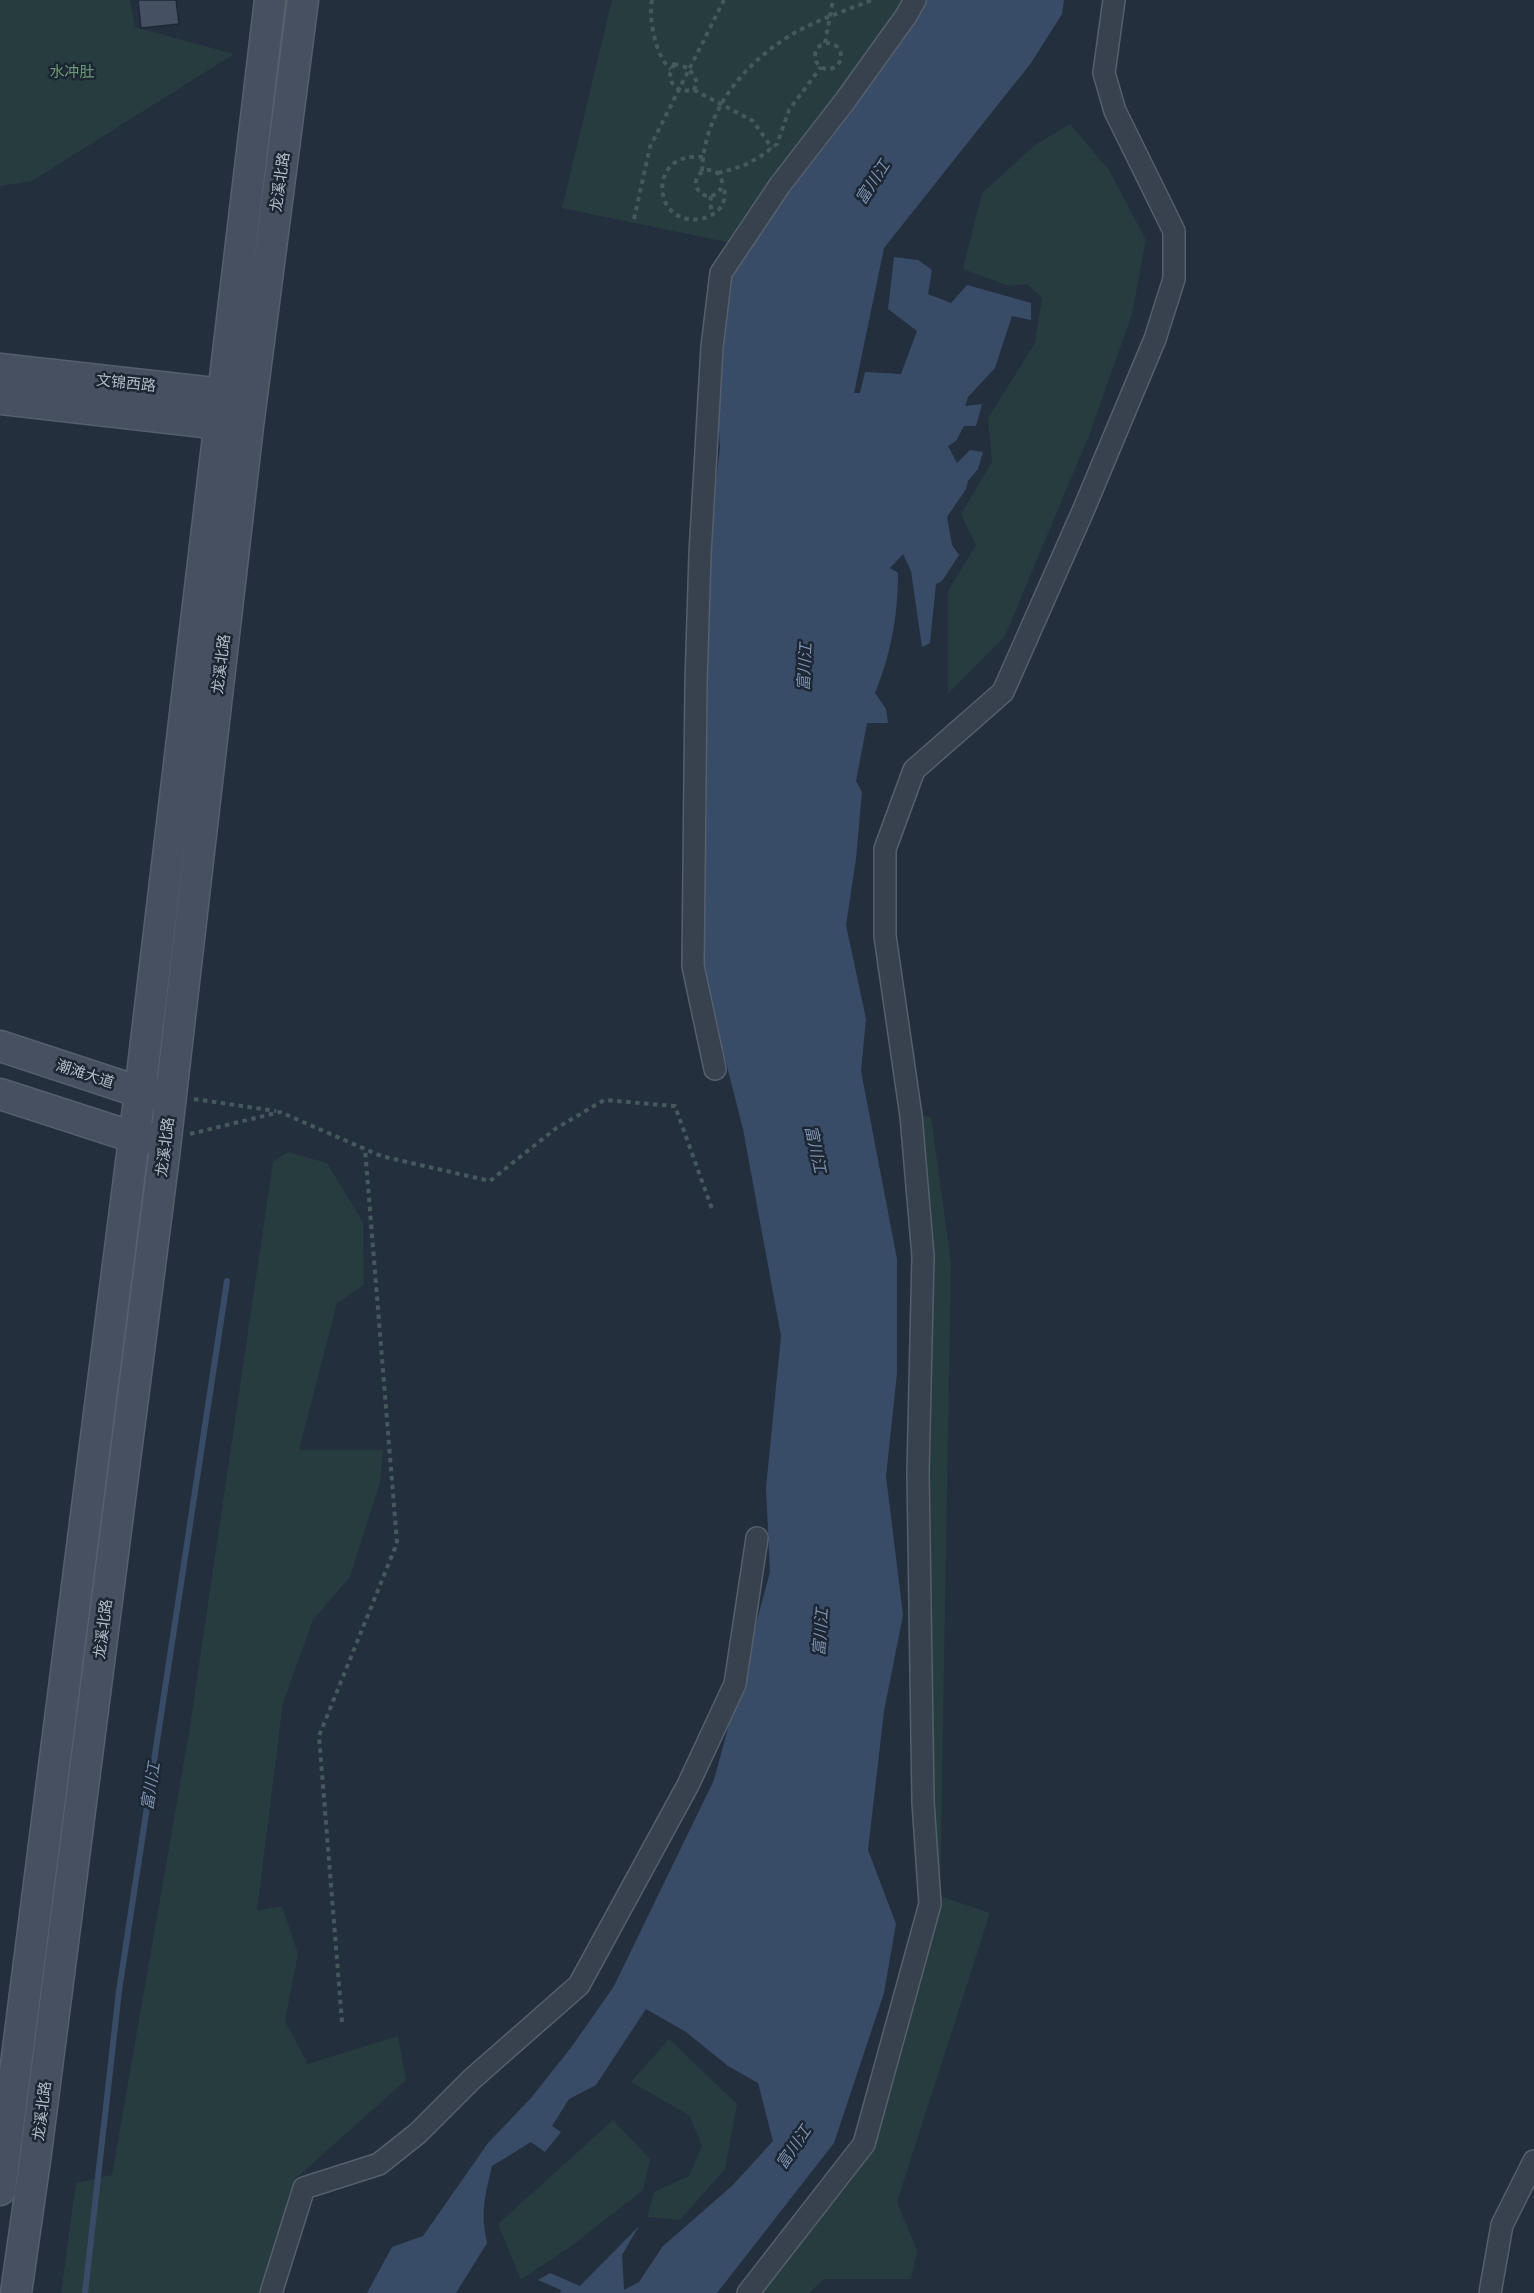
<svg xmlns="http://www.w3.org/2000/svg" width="1534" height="2293" viewBox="0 0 1534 2293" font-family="Lato,'Noto Sans SC',sans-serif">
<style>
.green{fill:#263c3f}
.water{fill:#394c67}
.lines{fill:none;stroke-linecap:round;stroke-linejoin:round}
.stream{stroke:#394c67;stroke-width:6}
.building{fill:#455162;stroke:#1f2835;stroke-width:1.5}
.street-casing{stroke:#565f6c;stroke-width:24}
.secondary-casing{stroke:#565f6c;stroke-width:33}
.path{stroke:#44595c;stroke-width:4;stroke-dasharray:4.5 4.5;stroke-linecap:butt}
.street{stroke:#38414e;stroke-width:21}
.secondary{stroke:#465061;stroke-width:30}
.labels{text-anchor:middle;stroke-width:5;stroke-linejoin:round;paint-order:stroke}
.park-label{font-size:15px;fill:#6b9a76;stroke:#1d2633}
.street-label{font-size:15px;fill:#b4bcc9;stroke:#1d2633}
.water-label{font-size:16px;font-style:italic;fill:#7c92b1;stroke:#1d2633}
</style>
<rect width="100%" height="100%" fill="#242f3e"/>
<path class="green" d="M0 0H130L135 27 234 54 32 181 0 186Z
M612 0H914L731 243 562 208Z
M1070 124 1109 170 1146 240 1132 314 1090 433 1005 636 948 694V591L976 545 961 514 992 462 988 418 1035 343 1042 298 1027 284 1009 286 963 269 982 193 1035 145Z
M918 1115 931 1117 951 1263 940 1896 990 1913 897 2202 917 2251 911 2279H824L809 2293H755L872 2150 935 1898Z
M288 1152 327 1163 363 1222 364 1285 337 1303 299 1450H383L380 1482 350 1577 313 1620 283 1703 257 1911 282 1906 298 1954 285 2021 308 2064 398 2036 406 2080 295 2179 267 2293H61L76 2183 112 2175 189 1733 273 1162Z
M669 2039 737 2104 725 2169 680 2220 647 2217 654 2192 689 2176 702 2146 689 2115 631 2082Z
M613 2120 650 2159 643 2190 570 2247 521 2280 498 2224Z"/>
<path class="water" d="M922 0H1064L1062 14 1031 63 884 248 854 393H860L865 372 901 374 917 331 888 309 894 257 918 260 932 270 928 294 951 303 967 285 1031 303V320L1012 316 995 368 968 397 965 406 982 404 976 426H964L956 441 948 446 957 463 970 450 983 452 978 469 968 481 966 489 947 517 952 545 959 555 942 581 936 584 930 643 922 647 911 571 903 554 890 568 898 573C898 615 891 654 875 693L886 709 888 723H867L856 781 862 792 856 859 846 925 866 1019 861 1071 897 1259V1373L886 1476 903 1615 884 1711 868 1850 896 1924 884 1993 834 2143 717 2293H560L561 2290 538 2280 550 2273 580 2286 639 2226 622 2255 624 2290 639 2282 663 2246 732 2186 773 2141 758 2083 728 2066 686 2032 646 2009 596 2085 569 2099 552 2126 561 2132 545 2152 531 2142 492 2166C485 2197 480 2211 487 2243L456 2293H367L392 2247 423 2236 488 2143 531 2098 573 2045 614 1986 714 1780 770 1572 766 1488 781 1336 743 1129 700 960 706 563 720 448 717 391 725 281Z"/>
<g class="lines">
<path class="stream" d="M85 2293 119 1991 227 1281"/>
</g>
<path class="building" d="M138 0H176L179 24 141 28Z"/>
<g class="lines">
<g class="street-casing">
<path id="street" d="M715 1069 693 966 696 683 700 554 712 347 721 273 780 185 845 101 906 16 915 0
M271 2293 304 2188 379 2164 418 2133 472 2079 579 1985 688 1785 735 1684 757 1538
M748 2293 864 2144 930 1904 923 1802 918 1472 923 1256 911 1116 885 936V849L914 770 1003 692 1083 511 1155 339 1174 279V231L1115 111 1104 73 1114 0
M1490 2293 1502 2225 1534 2161"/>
</g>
<g class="secondary-casing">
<path id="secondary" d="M0 369 241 396
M0 399 239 426
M0 1046 140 1092 159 1094
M0 1094 130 1136 152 1138
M0 2190 140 1092 270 0
M16 2293 36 2153 164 1156 248 426 303 0"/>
</g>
<path class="path" d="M652 0C648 17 656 59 671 69
M815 56a13 13 0 1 1 26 0a13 13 0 1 1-26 0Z
M825 43 833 0
M674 64 689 68 697 82 694 90 681 91 672 83 670 74Z
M694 90 753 121 772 148
M703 157C690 156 677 158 669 168 663 176 661 186 663 195 671 235 736 222 723 185
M696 183a13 13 0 1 1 26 0a13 13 0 1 1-26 0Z
M702 171C704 112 742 65 791 35 816 20 845 11 872 0
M718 173 743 166 761 156 777 144 789 110 821 67
M711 196 710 204 713 214
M634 219 650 147 724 0
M194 1099 276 1111
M190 1134 280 1112 381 1156 490 1181 555 1129 604 1100 675 1106 712 1209
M342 2022 319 1736 397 1543 365 1149"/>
<use href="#street" class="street"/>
<use href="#secondary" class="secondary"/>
</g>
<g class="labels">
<g class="park-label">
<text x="72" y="77">水冲肚</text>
</g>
<g class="street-label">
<text transform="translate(280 182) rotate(-82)" y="5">龙溪北路</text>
<text transform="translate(126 383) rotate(6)" y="5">文锦西路</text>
<text transform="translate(221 664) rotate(-83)" y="5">龙溪北路</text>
<text transform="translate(85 1074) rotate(18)" y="5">潮滩大道</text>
<text transform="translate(165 1147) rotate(-83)" y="5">龙溪北路</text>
<text transform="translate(103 1629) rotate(-83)" y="5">龙溪北路</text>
<text transform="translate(42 2111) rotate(-83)" y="5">龙溪北路</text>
</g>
<g class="water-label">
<text transform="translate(872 182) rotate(-57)" y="6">富川江</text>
<text transform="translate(804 667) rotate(-87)" y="6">富川江</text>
<text transform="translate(816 1149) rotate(78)" y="6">富川江</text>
<text transform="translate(820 1632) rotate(-86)" y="6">富川江</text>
<text transform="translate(150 1786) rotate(-81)" y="6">富川江</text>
<text transform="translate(793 2147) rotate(-56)" y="6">富川江</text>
</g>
</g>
</svg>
